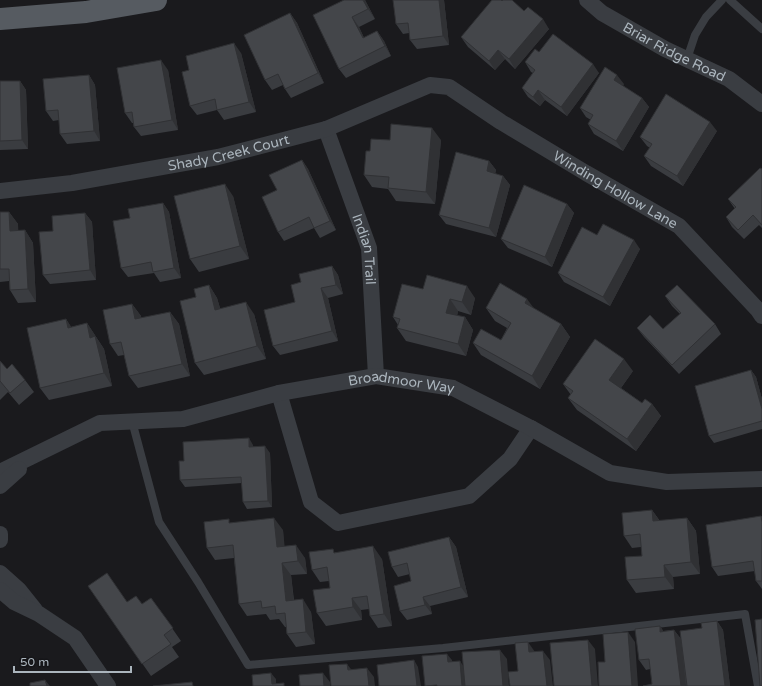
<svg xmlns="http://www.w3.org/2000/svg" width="762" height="686" viewBox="0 0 762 686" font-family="'Varela Round',sans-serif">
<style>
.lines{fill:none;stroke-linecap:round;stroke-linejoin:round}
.service{stroke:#3a3d42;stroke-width:8}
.minor{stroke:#3a3d42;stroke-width:16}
.primary{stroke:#565b61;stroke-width:22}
.wall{fill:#3a3c40}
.shaded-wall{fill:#303134}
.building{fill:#44464a;stroke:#303134}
.labels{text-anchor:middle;stroke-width:4;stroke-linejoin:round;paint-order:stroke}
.street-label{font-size:14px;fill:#abb5bd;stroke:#151518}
</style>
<rect width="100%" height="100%" fill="#1a1a1d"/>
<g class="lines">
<path class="service" d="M730 0 762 29
M687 59 695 35 706 17 722 0
M132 421 159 522 198 582 248 665 443 648 745 614 758 686"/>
<g class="minor">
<path id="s1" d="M587 0 602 13 665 49 729 79 762 104"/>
<path id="s2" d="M326 129 369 248 376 376"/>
<path id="s3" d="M0 191 72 183 218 157 326 129 430 85 449 87 501 122 586 173 679 226 758 310 762 316"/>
<path d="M279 393 311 502 338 523 469 496 510 459 531 428"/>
<path id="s4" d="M0 472 100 423 183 419 279 393 376 376 453 388 531 428 610 473 667 482 762 479"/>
<path d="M0 486 19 469"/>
<path d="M0 534V540"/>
<path d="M0 573 19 590 35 610"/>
<path d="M0 590 14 602 39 614 75 638 108 686"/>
</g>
<path class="primary" d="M0 19 86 12 156 0"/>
</g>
<path class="wall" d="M344 0H365L375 19 359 27 364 38 377 31 384 41 391 56 346 78 339 69Z
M393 0H444L449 45 417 49 410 40 409 33 403 34 396 24Z
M524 11 549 29 515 69 505 59 495 70 468 47 461 37Z
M290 13 297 23 324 83 291 98 285 89 283 85 272 90 265 80Z
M539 52 599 73 567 116 545 100 540 106 528 97 522 88 533 73 531 72 525 62Z
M241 53 256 112 224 120 217 110 197 115 190 106 189 70Z
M168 70 178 130 141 136 134 127 133 123H132L125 113Z
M89 75 95 85 100 141 67 144 60 134 59 120 53 121 46 111Z
M0 81H20L26 90 28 149 0 150Z
M624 84 623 86 642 98 649 107 623 151 594 134 588 124 591 120 586 117 580 108Z
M717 131 683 186 651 166 644 156 650 148 647 146 640 137Z
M390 140H441L435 204 396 201 388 189 372 187 364 175 370 151Z
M302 160 308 169 336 230 320 238 314 228 284 241 278 232 277 190Z
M489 161 496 170 495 174 503 176 510 185 496 237 446 224 439 215Z
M762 169V228L759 225 744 239 732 227 726 217 735 209 728 199Z
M233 196 249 259 199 272 190 259Z
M163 203 169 212 181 278 160 282 154 273 128 277 121 268 130 218Z
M567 204 574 213 552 267 508 248 501 239Z
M0 212H9L18 224V231L25 230 33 243 36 302 18 303 10 290 9 281 0 282Z
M85 213 92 222 96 280 50 284 43 275 53 231Z
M597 235 640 249 610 306 564 282 558 273Z
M332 266 338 275 343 294 328 298 338 341 280 355 273 346 295 302 301 282Z
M209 285 217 298 220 308 254 314 266 359 204 375 195 363 196 297Z
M423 289 475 298 471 315 458 311 457 316 465 317 473 330 466 356 406 341 397 328 398 325 393 317Z
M665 296 715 324 721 334 679 374 644 337 637 328 663 329 680 314 672 306Z
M132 304 141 316V318L170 312 179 324 190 376 138 388 129 376 124 355 118 356 110 344Z
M486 308 535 309 561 324 570 337 540 389 481 355 473 343 501 340 507 328 495 321Z
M66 319 71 327 87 323 104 349 112 386 49 400 40 388Z
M0 361 7 369 25 380 34 392 19 405 8 392 0 400Z
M751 370 756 377 762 399V429L714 443 709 436Z
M633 371 621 388 642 403 652 404 661 416 636 451 577 410 568 398 571 395 563 384Z
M253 445V447L270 453 272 507 247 509 243 502 242 483 185 487 180 480 184 461Z
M652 510 660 521 687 518 696 531 700 574 673 577 674 589 636 593 627 580 642 556 641 547 632 548 624 536Z
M761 516 762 517V589L756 581 755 571 718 576 712 567Z
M231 523 283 530 284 547 305 558 307 574 291 575 294 600 311 612 315 644 296 647 287 634 286 627H285L279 619 270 620 266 614 247 616 239 604 234 558 215 560 207 548Z
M449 537 456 547 468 597 430 606 432 614 407 620 400 611 411 581 410 574 398 577 392 567Z
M336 552 382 559 392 626 378 628 370 616 369 609 361 610 362 620 326 626 317 613 330 588 329 581 320 582 312 570Z
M88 586 127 602 142 604 151 598 181 641 172 647 179 657 151 676Z
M717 621 723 630 730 686H687L650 669 646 670 639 660 660 626 663 631 674 630 681 639Z"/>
<path class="shaded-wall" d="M363 0H365L366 2 375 19 368 9Z
M439 0H444L449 45 443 36Z
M290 13 297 23 324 83 318 73Z
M352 17 359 27 369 48 363 38Z
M543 19 549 29 515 69 509 59Z
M377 31 384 41 391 56 385 46Z
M234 43 241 53 256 112 249 102Z
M498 50 505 59 495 70 489 61Z
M161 60 168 70 178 130 172 120Z
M593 64 599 73 567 116 561 107Z
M89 75 95 85 100 141 94 131Z
M617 75 624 84 620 90 614 80Z
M20 81 26 90 28 149 22 140Z
M538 90 545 100 540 106 533 97Z
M642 98 649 107 623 151 616 141Z
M710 122 717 131 683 186 677 176Z
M432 128 441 140 435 204 426 192Z
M302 160 308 169 336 230 330 221Z
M489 161 496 170 493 181 487 171Z
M503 176 510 185 496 237 489 228Z
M225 184 233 196 249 259 240 246Z
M163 203 169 212 181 278 174 268Z
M567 204 574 213 552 267 545 257Z
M9 212 18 224 19 243 10 231Z
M85 213 92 222 96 280 90 270Z
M25 230 33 243 36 302 28 289Z
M634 240 640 249 610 306 603 297Z
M332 266 338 275 343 294 336 285Z
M209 285 217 298 224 322 215 310Z
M467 286 475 298 471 315 462 302Z
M321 288 328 298 338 341 332 331Z
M450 299 458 311 455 325 446 313Z
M527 299 536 311 525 303Z
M246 302 254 314 266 359 257 346Z
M132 304 141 316 144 332 135 319Z
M170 312 179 324 190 376 182 364Z
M465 317 473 330 466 356 458 344Z
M66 319 74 331 68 328Z
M87 323 104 349 112 386 104 373 90 338Z
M561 324 570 337 540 389 532 376Z
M624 359 633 371 618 392 609 380Z
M751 370 756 377 762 399V409Z
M652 404 661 416 636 451 627 439Z
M249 438 253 445 254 454 249 447Z
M265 446 270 453 272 507 268 501Z
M652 510 661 523 653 521Z
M274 518 283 530 286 560 277 547Z
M687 518 696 531 700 574 691 562Z
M449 537 456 547 468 597 461 587Z
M296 545 305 558 307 574 298 561Z
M373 546 382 559 392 626 384 614Z
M282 563 291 575 295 614 286 601Z
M664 565 673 577 674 589 665 577Z
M423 597 430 606 432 614 425 605Z
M352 598 361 610 362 620 353 607Z
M303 599 311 612 315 644 306 632Z
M717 621 723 630 730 686H725Z
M660 626 666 635 660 632Z
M674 630 681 639 686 686H681Z
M628 632 635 642 638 686H632Z
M588 640 595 649 598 686H592Z
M528 642 535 652H529Z
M500 650 507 659 509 686H503Z
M543 651 550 660 553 686H547Z
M447 654 452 660V669L448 662Z
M414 660 418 667 421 686H417Z
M460 661 464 667 466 686H462Z
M347 664 354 673 348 670Z
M367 668 374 677 375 686H369Z
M271 673 276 679V686L272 684Z
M323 673 330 682V686H324Z
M45 680 50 686H47Z"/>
<path class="building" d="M344 0H363L368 9 352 17 363 38 377 31 385 46 339 69 313 15Z
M393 0H439L443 36 410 40 408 23 396 24Z
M492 0H501L502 1 503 0H512L524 11 528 7 543 19 509 59 498 50 489 61 461 37Z
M290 13 318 73 285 89 278 74 265 80 244 35Z
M553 34 593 64 561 107 538 90 533 97 522 88 535 70 525 62 535 49 539 52Z
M234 43 249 102 217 110 215 99 190 106 182 72 189 70 186 56Z
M161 60 172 120 134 127 132 112 125 113 117 68Z
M605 67 617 75 614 80 642 98 616 141 588 124 593 115 580 108Z
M89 75 94 131 60 134 58 110 46 111 43 79Z
M0 81H20L22 140 0 141Z
M666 94 710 122 677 176 644 156 652 144 640 137Z
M391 124 432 128 426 192 388 188 389 177 364 175 366 151H370L371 139 390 140Z
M456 152 489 161 487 171 503 176 489 228 439 215Z
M302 160 330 221 314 228 309 217 278 232 262 197 277 190 269 175Z
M760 168 762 169V225L753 215 738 230 726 217 736 207 728 199Z
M225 184 240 246 190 259 174 196Z
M524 185 567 204 545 257 501 239Z
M163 203 174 268 153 272 151 262 121 268 113 221 130 218 128 209Z
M0 212H9L10 231 25 230 28 289 10 290 9 269H0Z
M85 213 90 270 43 275 39 232 53 231 52 216Z
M603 224 634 240 603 297 558 273 582 227 597 235Z
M332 266 336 285 321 288 332 331 273 346 264 310 295 302 291 285 301 282 299 274Z
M427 275 467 286 462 302 450 299 446 313 465 317 458 344 397 328 400 319 393 317 402 284 423 289Z
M500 283 527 299 525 303 561 324 532 376 473 343 481 329 501 340 511 323 486 308Z
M209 285 215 310 246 302 257 346 195 363 180 301 196 297 194 289Z
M677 285 715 324 672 365 637 328 650 315 663 329 681 313 665 296Z
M132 304 135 319 170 312 182 364 129 376 121 342 110 344 103 310Z
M66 319 68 328 87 323 90 338 95 336 104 373 40 388 27 328Z
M595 339 624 359 609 380 642 403 645 399 652 404 627 439 568 398 573 391 563 384Z
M0 361 7 369 12 364 25 380 10 393 0 381Z
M751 370 762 409V421L709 436 695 386Z
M249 438V447L265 446 268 501 243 502 241 477 180 480 179 461H184L183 442Z
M652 510 653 521 687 518 691 562 664 565 665 577 627 580 625 557 642 556 640 534 624 536 622 513Z
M761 516 762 522V581H756L753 561 712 567 706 525Z
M274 518 277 547 296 545 298 561 282 563 286 601 303 599 306 632 287 634 285 613 276 614 275 606 262 608 261 601 239 604 233 545 207 548 204 522 229 519V523Z
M449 537 461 587 423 597 425 605 400 611 394 586 411 581 407 563 392 567 388 552Z
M373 546 384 614 370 616 367 596 352 598 353 607 317 613 313 590 330 588 327 567 312 570 309 552 333 549 334 553Z
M107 573 127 602 136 596 142 604 151 598 173 628 164 635 171 644 142 664 88 586Z
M762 619V686H760L755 620Z
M717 621 725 686H687L680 631 702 628 701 623Z
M660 626V632L674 630 681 686H643L652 684 649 659 639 660 635 629Z
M628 632 632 686H599L598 662H605L603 634Z
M588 640 592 686H554L550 643Z
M528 642 529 652 543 651 547 686H510L508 672 518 671 515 643Z
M500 650 503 686H465L462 652Z
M447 654 448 662 460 661 462 686H437V685L425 686 422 656Z
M414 660 417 686H379L377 665Z
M347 664 348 670 367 668 369 686H331L329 665Z
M271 673 272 684 284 683V686H253L252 675Z
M323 673 324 686H300L299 675Z
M45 680 47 686H30V683Z
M192 682 193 686H153Z"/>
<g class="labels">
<g class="street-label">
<text dy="5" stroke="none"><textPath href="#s1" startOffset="102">Briar Ridge Road</textPath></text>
<text dy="5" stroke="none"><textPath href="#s3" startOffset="232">Shady Creek Court</textPath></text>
<text dy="5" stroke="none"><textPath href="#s3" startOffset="660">Winding Hollow Lane</textPath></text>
<text dy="5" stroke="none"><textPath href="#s2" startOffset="127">Indian Trail</textPath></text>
<text dy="5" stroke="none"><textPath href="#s4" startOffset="418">Broadmoor Way</textPath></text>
</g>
</g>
<path d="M14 666v6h117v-6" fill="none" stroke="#abb5bd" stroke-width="2"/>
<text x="20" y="666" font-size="12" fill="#abb5bd" stroke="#151518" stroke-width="3" paint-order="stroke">50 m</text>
</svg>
